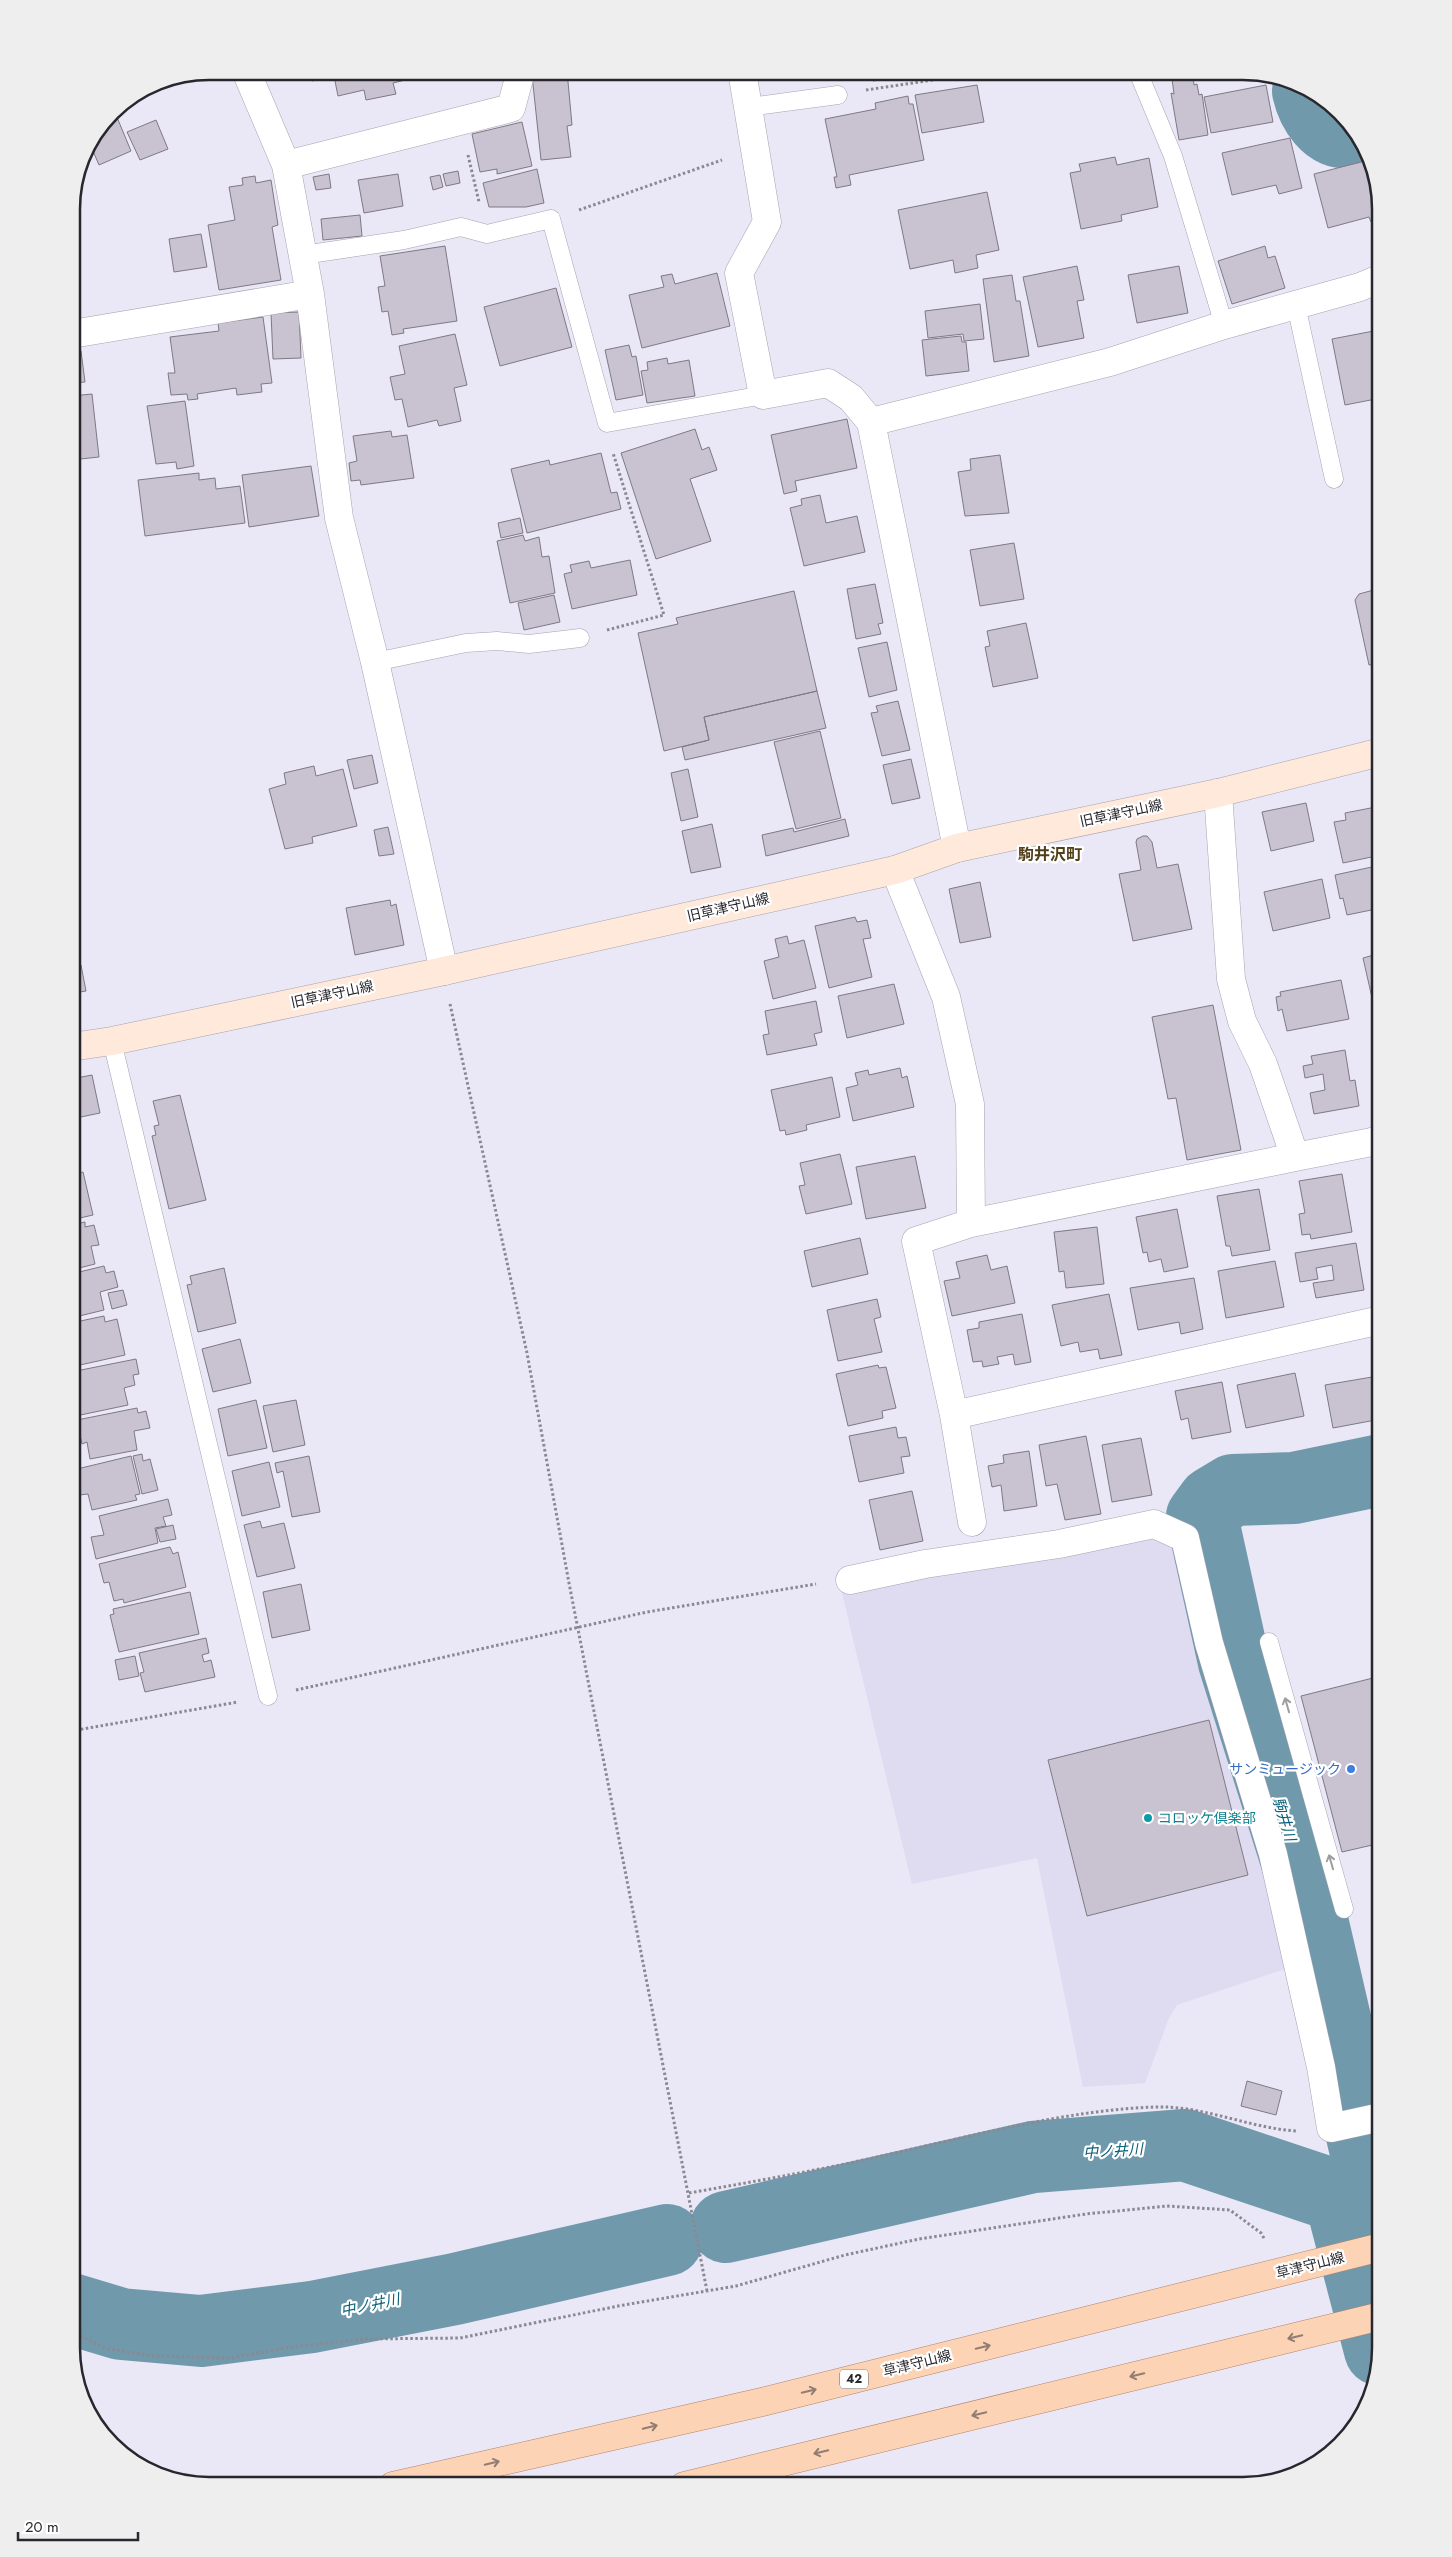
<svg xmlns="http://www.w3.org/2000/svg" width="1452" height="2557" viewBox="0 0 1452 2557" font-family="Jost,'Noto Sans JP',sans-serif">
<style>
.built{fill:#dfdbf1}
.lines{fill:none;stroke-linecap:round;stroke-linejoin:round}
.river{stroke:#709aac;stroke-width:72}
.building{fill:#c9c3d1;stroke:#7f7985}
.lane-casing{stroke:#a6a3b1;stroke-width:19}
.street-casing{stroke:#a6a3b1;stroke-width:29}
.secondary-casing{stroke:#a6a3b1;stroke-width:29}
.primary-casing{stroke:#b28367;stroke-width:29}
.path{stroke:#8a8892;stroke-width:3;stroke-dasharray:2.5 2.5;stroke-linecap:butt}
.lane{stroke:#fff;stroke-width:18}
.street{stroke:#fff;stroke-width:28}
.secondary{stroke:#fee9db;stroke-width:28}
.primary{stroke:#fdd3b6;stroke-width:28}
.oneway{stroke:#9e9ea0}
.oneway2{stroke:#927d72}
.shop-dot{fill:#3f7fe0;stroke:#fff;stroke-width:2}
.culture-dot{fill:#0f9aa8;stroke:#fff;stroke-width:2}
.labels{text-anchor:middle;stroke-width:4.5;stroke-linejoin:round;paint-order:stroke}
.shield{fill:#fff;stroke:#68686c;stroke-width:1}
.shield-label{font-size:12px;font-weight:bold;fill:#28272d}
.street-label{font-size:14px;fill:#28272d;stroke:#fff}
.shop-label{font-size:14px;fill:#366cbe;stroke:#fff;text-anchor:end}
.culture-label{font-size:14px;fill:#0d838f;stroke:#fff;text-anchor:start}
.water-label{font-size:15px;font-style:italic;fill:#0b607a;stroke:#fff}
.quarter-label{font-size:16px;font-weight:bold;fill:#503f18;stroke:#fff}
.rim{fill:none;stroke:#28272d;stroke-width:2.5}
</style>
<rect width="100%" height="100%" fill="#eae7f6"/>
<path class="built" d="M1154 1539 1169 1540 1179 1551 1291 1967 1177 2005 1169 2018 1145 2083 1083 2087 1037 1858 912 1884 841 1589 1117 1543Z"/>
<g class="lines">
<path class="river" d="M1308 91C1312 109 1328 138 1351 131
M1340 2197 1374 2187 1303 1881 1234 1662 1202 1517 1213 1502 1233 1490 1294 1488 1381 1470
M1340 2197 1380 2350
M726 2227 1033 2157 1185 2145 1340 2197
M71 2309 121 2324 201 2331 312 2317 455 2289 667 2240"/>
</g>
<path class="building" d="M310 71H417L418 77 393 83 396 94 366 100 364 90 338 96 334 76 312 81Z
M538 71H567L572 125 567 126 571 157 541 160 532 75 538 74Z
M601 71H630L631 76 616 78 615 72 601 74Z
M872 71H941L873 81Z
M1193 75 1194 85 1197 84 1199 95 1202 94 1208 135 1179 140 1171 93 1174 94 1172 79Z
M977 85 984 122 922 133 915 95Z
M1266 85 1273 122 1211 133 1204 97Z
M908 96 909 104H913L924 160 849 175 851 185 836 188 834 177H837L825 119 876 109 875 103Z
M114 110 131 151 99 165 90 144Z
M156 120 168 149 140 160 127 132Z
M522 122 532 166 497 174V169L480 172 472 134Z
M1290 138 1302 188 1279 194 1276 185 1232 195 1222 153Z
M1115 157 1117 165 1149 158 1158 207 1121 215 1122 221 1081 229 1070 173 1081 171 1079 164Z
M1369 160 1381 209V220L1371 222 1369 217 1328 228 1314 174Z
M537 169 544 203 526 207H489L483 183Z
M458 171 460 183 446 186 443 174Z
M329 174 331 188 316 190 313 177Z
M398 174 403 206 364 213 358 180Z
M440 175 443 187 433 190 430 177Z
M255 176 256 183 271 180 278 225 272 227 281 280 219 290 208 225 235 220 229 187 243 185 242 178Z
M987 192 999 250 976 255 978 268 955 273 953 260 910 269 898 210Z
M360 215 362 236 323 240 321 219Z
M201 234 207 267 174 272 169 239Z
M445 246 457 321 403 329 404 333 392 335 388 311 382 312 378 287 385 286 380 256Z
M1265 246 1268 258 1275 256 1285 288 1232 304 1218 261Z
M1077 266 1084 300 1077 301 1084 338 1038 347 1023 277Z
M1179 266 1188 313 1137 323 1128 275Z
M717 273 730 326 642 348 629 295 664 287 661 276 672 274 675 284Z
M1012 275 1016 301H1020L1029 356 994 362 983 279Z
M556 288 572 347 500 366 484 307Z
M980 304 984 339 964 341 963 334 928 338 925 311Z
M299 312 301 358 273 359 271 313Z
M263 317 272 383 261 384 262 392 237 395 236 388 197 394 198 399 188 400 187 394 171 395 168 373H175L170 337 219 331 218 323Z
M1379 330 1381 398 1345 405 1332 339Z
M455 334 467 385 454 388 461 421 439 426 437 420 408 427 402 399 395 400 390 377 405 374 399 346Z
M961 336 962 342H966L969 371 926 376 922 340Z
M629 345 632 357 636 356 643 395 616 400 605 350Z
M81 351 85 382 72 383V353Z
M667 358 668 364 689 360 695 396 647 403 641 371 648 370 647 362Z
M92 394 99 457 71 460 72 396Z
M185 401 194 466 177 469 176 462 156 464 147 406Z
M847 419 857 468 795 481 797 491 784 494 771 435Z
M695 429 702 450 709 447 717 470 690 479 711 541 656 559 621 453Z
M391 431 392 437 407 435 414 478 361 485 360 480 351 481 349 463 357 461 353 436Z
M601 453 611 493 617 492 621 509 527 533 511 469 549 460 550 465Z
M1000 455 1009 513 965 516 958 472 971 470 970 459Z
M311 466 319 516 249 527 242 475Z
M199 473V480L215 478 216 489 240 486 245 523 145 536 138 480Z
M820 495 826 523 857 516 865 552 804 566 790 508 802 505 801 499Z
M520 518 523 533 501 538 498 523Z
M523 535 525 541 539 537 542 557 549 556 555 593 510 603 497 541Z
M1014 543 1024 599 980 606 970 550Z
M630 560 637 595 572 609 564 574 572 572 570 565 589 561 591 568Z
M875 584 883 623 878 624 881 634 856 639 847 589Z
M1381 588V663L1369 665 1355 600 1359 594Z
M794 591 817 691 704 717 709 740 664 751 638 633 678 624 676 618Z
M554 595 560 622 524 630 518 603Z
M1026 623 1038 678 993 687 985 647 990 646 987 631Z
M887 642 897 690 869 697 858 648Z
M817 691 826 728 685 760 682 747 709 740 704 717Z
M898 701 910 750 882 756 871 713 878 712 876 706Z
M820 731 841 818 796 829 774 742Z
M372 755 378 783 354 789 347 760Z
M911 759 920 798 892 804 883 765Z
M314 766 316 776 343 769 357 826 312 837 313 843 285 849 269 789 286 784 284 773Z
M688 769 698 817 681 821 671 773Z
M1306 803 1314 841 1271 851 1262 812Z
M1381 806V855L1343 863 1334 822 1346 820 1345 813Z
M845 819 849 836 766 856 762 835 793 828 794 832Z
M712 824 721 867 691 873 682 831Z
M388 827 394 854 379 856 374 830Z
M1143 836H1147L1152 842 1157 868 1178 864 1192 929 1133 941 1119 874 1141 870 1136 842 1137 839Z
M1381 865V908L1347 915 1343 898 1340 899 1335 875Z
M1322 879 1330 918 1273 931 1264 892Z
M980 882 991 937 960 943 949 889Z
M390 900 391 906 396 904 404 945 355 955 346 908Z
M855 917 857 922 867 920 871 938 863 939 872 977 829 988 815 926Z
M787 936 789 944 804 940 816 988 773 999 764 961 779 957 775 939Z
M1381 953V1010L1375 1011 1363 958Z
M81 965 86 991 74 993 71 967Z
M1341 980 1349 1019 1287 1031 1282 1009 1278 1011 1276 997 1281 996 1280 992Z
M894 984 904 1024 847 1038 838 996Z
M816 1001 822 1032 814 1034 817 1045 767 1055 763 1035 769 1034 765 1011Z
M1213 1005 1241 1150 1187 1160 1176 1098 1168 1099 1152 1017Z
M1381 1035V1067H1380L1374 1037Z
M1345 1050 1350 1081 1355 1080 1359 1106 1314 1114 1310 1093 1325 1090 1323 1074 1305 1078 1303 1066 1313 1064 1311 1056Z
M900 1068 902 1078 907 1076 914 1107 853 1121 846 1088 858 1085 855 1073 868 1070 869 1075Z
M92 1075 100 1113 71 1119V1079Z
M832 1077 840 1117 806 1125 807 1130 786 1135 785 1130 780 1131 771 1090Z
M180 1095 206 1200 169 1209 152 1136 156 1135 154 1126 159 1125 153 1101Z
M840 1154 852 1204 806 1214 799 1186 805 1185 800 1163Z
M915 1156 926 1208 866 1219 856 1167Z
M83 1172 93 1215 71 1220V1175Z
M1342 1174 1352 1232 1311 1239 1310 1234 1302 1235 1299 1214 1305 1213 1299 1181Z
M1259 1189 1270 1250 1232 1256 1230 1246H1226L1217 1196Z
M1177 1209 1188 1267 1164 1272 1161 1259 1149 1262 1147 1252 1143 1253 1136 1217Z
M85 1222V1227L94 1225 99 1245 91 1246 95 1264 71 1270V1225Z
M1097 1227 1104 1284 1066 1288 1064 1271 1059 1272 1054 1232Z
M860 1238 868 1274 812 1287 804 1251Z
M1356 1243 1364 1290 1316 1298 1313 1283 1334 1280 1332 1265 1316 1268 1318 1279 1300 1282 1295 1253Z
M987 1255 991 1270 1007 1266 1015 1303 952 1316 944 1281 960 1278 956 1262Z
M1275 1261 1284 1307 1226 1318 1218 1271Z
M104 1266 106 1273 114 1271 118 1287 100 1292 104 1310 71 1318V1274Z
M224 1268 236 1323 198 1332 187 1285 192 1284 190 1276Z
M1194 1278 1203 1329 1181 1334 1179 1322 1138 1330 1130 1288Z
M123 1290 127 1305 112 1309 108 1293Z
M1109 1294 1122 1355 1100 1359 1098 1349 1080 1352 1078 1342 1061 1346 1052 1305Z
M877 1299 881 1317 874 1319 882 1352 838 1361 827 1310Z
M1022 1314 1031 1362 1015 1365 1013 1354 997 1357 999 1364 983 1367 982 1361 973 1362 967 1330 979 1328V1322Z
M104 1316 105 1322 117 1319 125 1355 71 1367V1323Z
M240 1339 251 1383 213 1392 202 1349Z
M136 1359 139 1374 133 1375 135 1385 124 1388 128 1405 71 1417V1372Z
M878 1365 879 1368 886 1367 896 1408 882 1411 883 1418 848 1426 836 1374Z
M1295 1373 1304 1416 1246 1428 1237 1385Z
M1378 1376 1381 1384V1419L1333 1428 1325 1385Z
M1222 1382 1231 1432 1192 1439 1188 1418 1181 1420 1175 1391Z
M256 1400 267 1448 228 1456 218 1409Z
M296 1400 305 1445 273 1452 263 1406Z
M137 1408 138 1413 146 1411 150 1428 134 1431 137 1450 90 1459 87 1442 82 1444 77 1420Z
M896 1427 898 1438 906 1437 910 1456 901 1457 904 1473 859 1482 849 1436Z
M1086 1436 1101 1514 1065 1520 1057 1484 1046 1486 1039 1445Z
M1141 1438 1152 1495 1112 1502 1102 1445Z
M1029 1451 1037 1506 1004 1511 1001 1485 992 1487 988 1466 1004 1463 1003 1455Z
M142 1454 143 1461 150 1459 158 1490 142 1494 133 1456Z
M131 1456 140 1494 135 1495 137 1500 92 1510 88 1494 79 1495 73 1470Z
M309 1456 320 1512 292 1517 283 1471 277 1473 275 1463Z
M269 1462 280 1507 242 1516 232 1471Z
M912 1491 923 1541 880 1550 869 1500Z
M168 1499 172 1515 163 1517 166 1526 155 1528 158 1543 96 1559 91 1537 104 1535 99 1516Z
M260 1521 262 1528 284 1523 295 1568 257 1577 244 1525Z
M173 1525 176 1539 160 1542 156 1529Z
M170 1547 173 1554 178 1552 186 1587 124 1603 123 1599 114 1601 109 1582 104 1583 99 1564Z
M301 1584 310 1630 272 1638 263 1592Z
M190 1592 199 1634 119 1652 110 1615 114 1614 113 1609Z
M206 1638 209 1653 202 1655 204 1662 211 1660 215 1677 145 1692 140 1673 144 1672 139 1653Z
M135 1656 139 1676 119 1680 115 1660Z
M1381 1676V1843L1342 1852 1301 1696Z
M1209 1720 1248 1875 1087 1916 1048 1760Z
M1247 2081 1282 2091 1276 2115 1241 2106Z"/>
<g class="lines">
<g class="lane-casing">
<path id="lane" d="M1138 72 1173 156 1224 325
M749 107 838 95
M303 255 404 240 461 227 487 234 551 219 607 423 763 395
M1296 305 1334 479
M375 662 466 643 497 641 529 644 580 638
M112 1041 268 1696
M1269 1642 1344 1909"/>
</g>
<g class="street-casing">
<path id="street" d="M246 71 286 165 310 294 339 518 375 662 444 971
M742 71 767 222 739 273 763 395 828 383 851 398 871 422 957 848
M286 165 511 108 521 71
M72 334 310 294
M871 422 1110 362 1224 325 1360 287 1381 278
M1218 793 1231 979 1242 1021 1263 1064 1295 1157 1372 1142 1381 1138
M895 870 946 997 970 1104 971 1223 916 1241 954 1415 972 1522
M971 1223 1295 1157
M954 1415 1381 1320
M850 1580 925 1564 1059 1544 1154 1524 1185 1538 1209 1643 1273 1854 1321 2067 1331 2128 1381 2117"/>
</g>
<g class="secondary-casing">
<path id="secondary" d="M71 1047 112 1041 444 971 895 870 957 848 1218 793 1381 752"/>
</g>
<g class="primary-casing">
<path id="primary" d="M393 2486 762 2402 1381 2247
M684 2486 1381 2316"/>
</g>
<path class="path" d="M866 90 992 71
M468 155 479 202
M579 210 722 160
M607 630 664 615 613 453
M450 1004 527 1353 569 1583 707 2291
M296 1690 647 1612 816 1584
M71 1731 238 1702
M689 2193C763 2180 836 2167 908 2150 988 2132 1073 2110 1154 2107 1202 2105 1249 2128 1296 2131
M71 2332 108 2349 155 2356 230 2358 284 2348 364 2339 460 2338 618 2306 736 2286 845 2255 919 2239 1086 2214 1167 2206 1230 2210 1261 2233 1265 2240"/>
<use href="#lane" class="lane"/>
<use href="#street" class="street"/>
<use href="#secondary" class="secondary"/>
<use href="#primary" class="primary"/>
</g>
<defs><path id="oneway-shaft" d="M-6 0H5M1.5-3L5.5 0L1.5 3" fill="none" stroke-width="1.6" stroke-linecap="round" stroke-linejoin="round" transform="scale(1.25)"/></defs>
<g class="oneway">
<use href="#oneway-shaft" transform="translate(1287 1705) rotate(-106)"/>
<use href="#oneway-shaft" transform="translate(1331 1862) rotate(-106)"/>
</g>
<g class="oneway2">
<use href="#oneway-shaft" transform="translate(1295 2337) rotate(166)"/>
<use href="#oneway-shaft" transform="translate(983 2347) rotate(-14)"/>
<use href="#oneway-shaft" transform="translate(1137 2375) rotate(166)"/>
<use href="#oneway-shaft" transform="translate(809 2391) rotate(-14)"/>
<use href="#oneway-shaft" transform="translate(979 2414) rotate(166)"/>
<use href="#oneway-shaft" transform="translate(650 2427) rotate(-13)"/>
<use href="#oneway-shaft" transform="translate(821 2452) rotate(166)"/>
<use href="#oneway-shaft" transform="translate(492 2463) rotate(-13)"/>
</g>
<circle class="shop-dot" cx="1351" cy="1769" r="5"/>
<circle class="culture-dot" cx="1148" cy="1818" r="5"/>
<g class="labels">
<rect class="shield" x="840" y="2369.5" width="28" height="19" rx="4"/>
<g class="shield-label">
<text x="854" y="2383">42</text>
</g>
<g class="street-label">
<text transform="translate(1121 813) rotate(-12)" y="5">旧草津守山線</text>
<text transform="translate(728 907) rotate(-13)" y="5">旧草津守山線</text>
<text transform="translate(332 994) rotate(-12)" y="5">旧草津守山線</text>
<text transform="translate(1310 2265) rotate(-14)" y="5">草津守山線</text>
<text transform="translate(917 2363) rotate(-14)" y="5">草津守山線</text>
</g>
<g class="shop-label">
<text x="1341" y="1774">サンミュージック</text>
</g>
<g class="culture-label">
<text x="1158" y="1823">コロッケ倶楽部</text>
</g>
<g class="water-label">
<text transform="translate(1284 1819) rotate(73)" y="5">駒井川</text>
<text transform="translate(1113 2151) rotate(-4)" y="5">中ノ井川</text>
<text transform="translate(370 2305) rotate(-12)" y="5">中ノ井川</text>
</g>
<g class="quarter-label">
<text x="1050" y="860">駒井沢町</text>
</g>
</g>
<path d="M0 0H1452V2557H0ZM209 80H1243A129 129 0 0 1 1372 209V2348A129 129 0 0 1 1243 2477H209A129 129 0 0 1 80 2348V209A129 129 0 0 1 209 80Z" fill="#eee" fill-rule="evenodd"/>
<path class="rim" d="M209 80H1243A129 129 0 0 1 1372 209V2348A129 129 0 0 1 1243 2477H209A129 129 0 0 1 80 2348V209A129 129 0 0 1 209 80Z"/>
<path d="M18 2532v8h120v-8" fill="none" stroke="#28272d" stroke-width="2.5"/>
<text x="25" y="2532" font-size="15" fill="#28272d" stroke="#ffffff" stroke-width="4" paint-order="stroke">20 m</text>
</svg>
